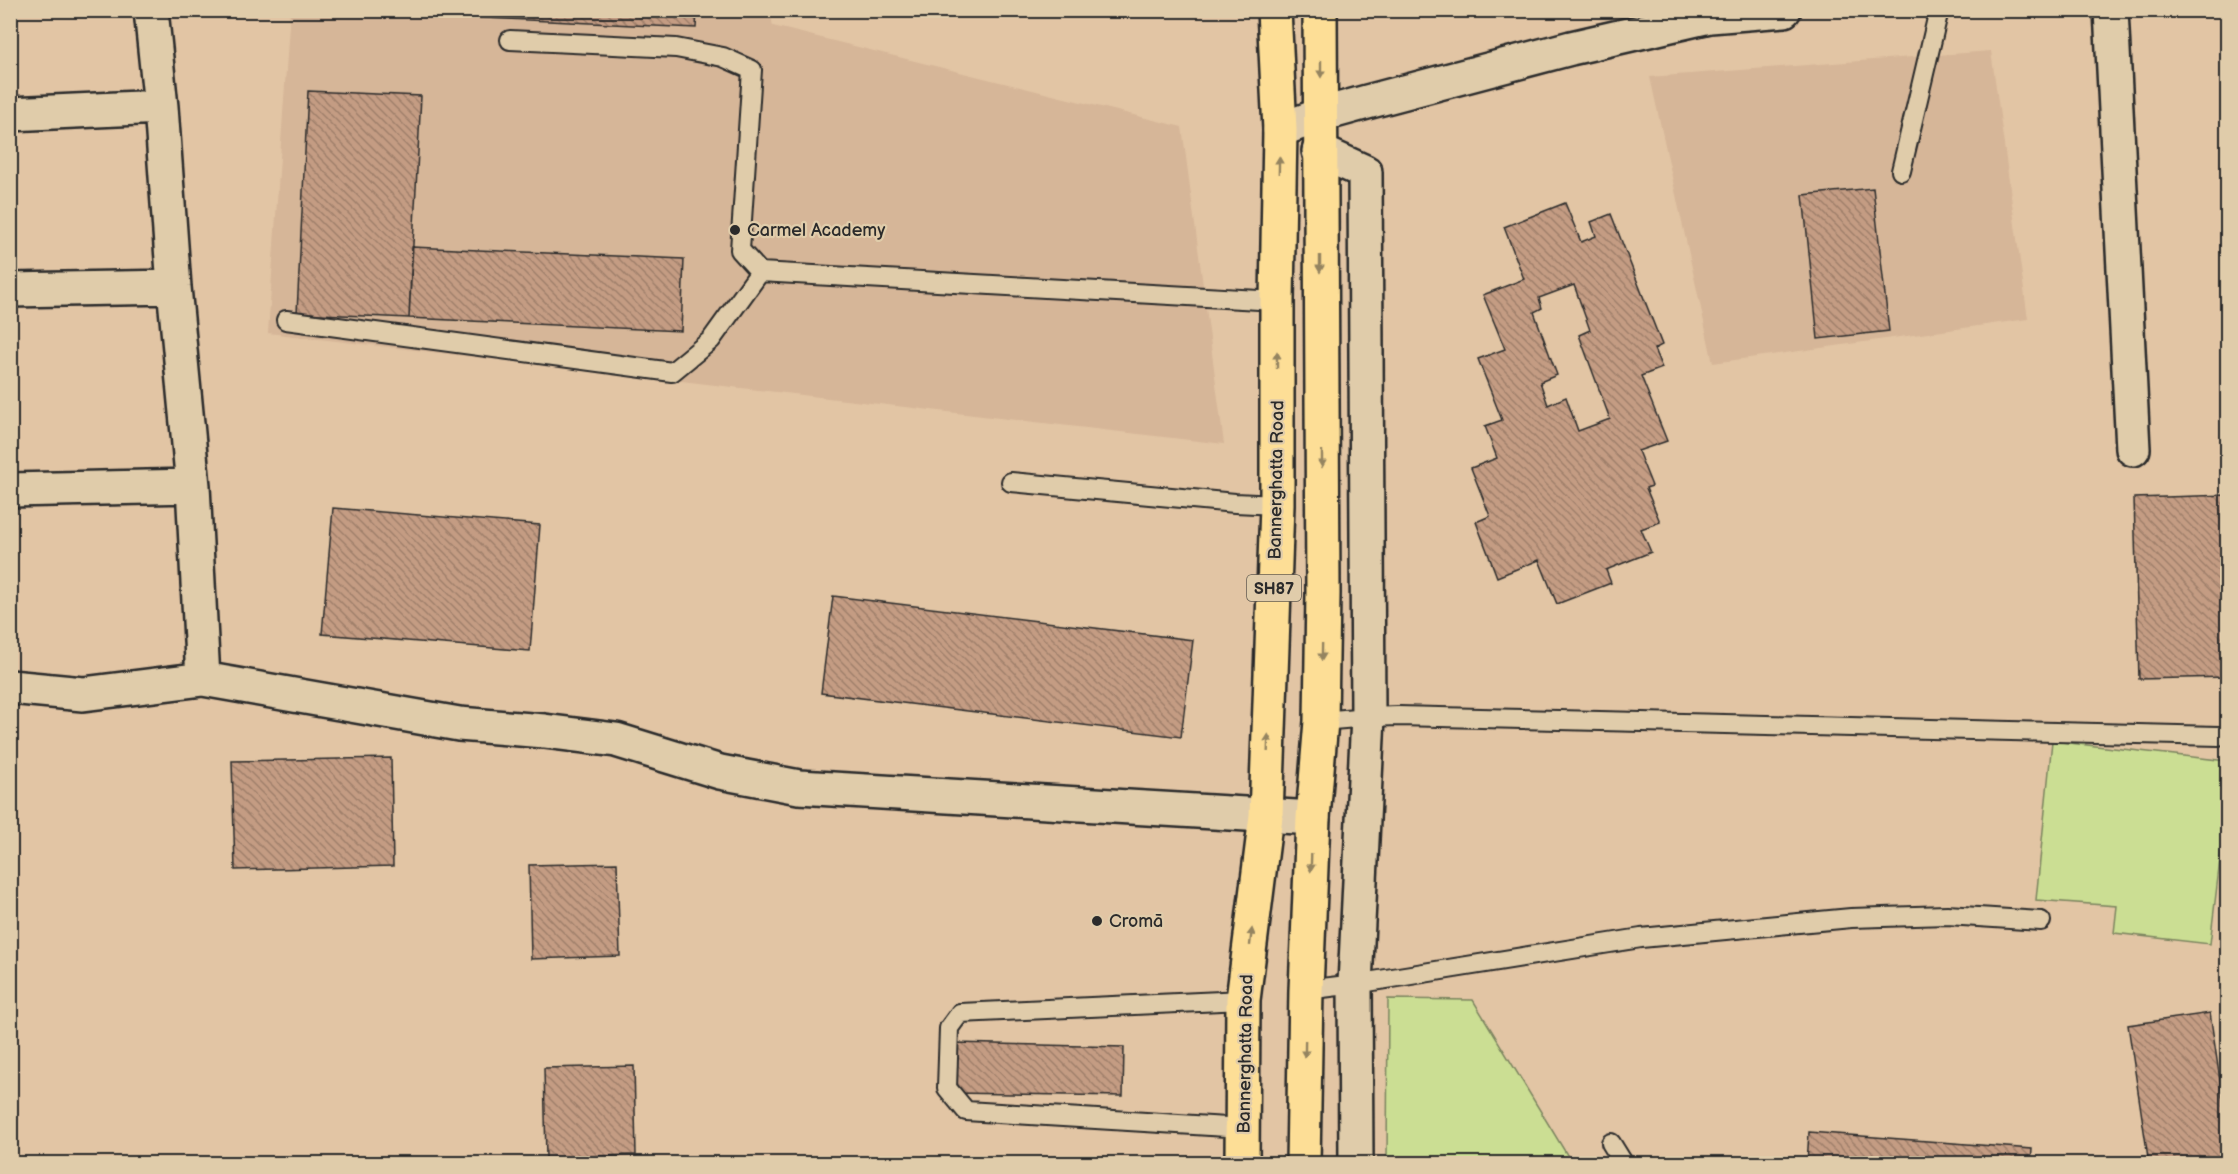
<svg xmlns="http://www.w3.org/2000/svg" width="2238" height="1174" viewBox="0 0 2238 1174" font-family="'Balsamiq Sans',sans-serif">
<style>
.built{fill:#d6b698}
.green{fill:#cbde93;stroke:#7b845f;stroke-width:1.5}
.building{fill:url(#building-back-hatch);stroke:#2b2b2b;stroke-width:1.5;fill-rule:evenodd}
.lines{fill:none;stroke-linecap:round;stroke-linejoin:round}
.service-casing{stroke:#2b2b2b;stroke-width:22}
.minor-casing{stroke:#2b2b2b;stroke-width:38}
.tertiary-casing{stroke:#2b2b2b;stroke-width:38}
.primary-casing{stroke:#2b2b2b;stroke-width:38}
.service{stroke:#e0ccaa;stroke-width:18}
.minor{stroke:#e0ccaa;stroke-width:33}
.tertiary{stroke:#e0ccaa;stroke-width:33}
.primary{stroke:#fdde96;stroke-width:33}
.oneway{fill:#948460}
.poi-dot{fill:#2b2b2b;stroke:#e0ccaa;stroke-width:2}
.labels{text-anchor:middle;stroke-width:4.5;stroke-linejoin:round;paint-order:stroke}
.shield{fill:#e0ccaa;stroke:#615b51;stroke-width:1.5}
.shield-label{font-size:16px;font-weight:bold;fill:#2b2b2b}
.poi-label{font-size:18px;fill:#2b2b2b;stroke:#e0ccaa;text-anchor:start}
.street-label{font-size:18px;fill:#2b2b2b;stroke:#e0ccaa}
</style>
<defs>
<pattern id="building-back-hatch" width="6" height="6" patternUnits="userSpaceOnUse" patternTransform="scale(1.5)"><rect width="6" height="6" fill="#c49c83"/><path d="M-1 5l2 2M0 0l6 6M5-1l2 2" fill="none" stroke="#9f7f6b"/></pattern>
</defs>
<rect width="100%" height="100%" fill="#e2c5a4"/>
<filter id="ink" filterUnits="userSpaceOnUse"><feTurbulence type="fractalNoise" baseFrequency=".0167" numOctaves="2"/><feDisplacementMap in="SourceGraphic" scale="12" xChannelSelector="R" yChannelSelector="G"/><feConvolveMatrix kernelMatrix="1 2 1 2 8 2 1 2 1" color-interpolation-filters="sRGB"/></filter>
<g filter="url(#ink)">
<path class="built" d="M290 11H770L773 26 1182 127 1224 444 268 333Z
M1991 51 2028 319 1713 363 1650 77Z"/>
<path class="green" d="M2052 741 2227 761V801L2210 944 2114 933 2117 906 2036 900Z
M1388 999 1473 1000 1572 1163H1387Z"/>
<path class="building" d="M317 10H697L696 28Z
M308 91 421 96 409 318 297 313Z
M1873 188 1889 331 1818 339 1803 195Z
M1565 203 1581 242 1596 236 1591 222 1611 214 1662 345 1654 349 1662 368 1641 376 1667 441 1638 451 1652 486 1646 488 1660 522 1641 529 1651 552 1606 570 1611 583 1557 604 1539 560 1497 577 1476 522 1490 516 1471 468 1497 458 1485 426 1502 420 1478 359 1505 349 1483 295 1524 279 1504 227ZM1574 285 1590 330 1579 335 1610 419 1578 431 1566 397 1548 405 1540 382 1557 375 1534 312 1542 308 1539 298Z
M412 247 684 259 681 331 409 318Z
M2228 495V677L2139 679 2134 498Z
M333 508 540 525 530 651 322 634Z
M833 596 1193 640 1181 737 821 693Z
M391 758 393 866 235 870 232 761Z
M617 863 620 956 531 959 529 865Z
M2210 1013 2228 1134V1164H2149L2128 1025Z
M956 1043 1124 1047 1123 1096 955 1093Z
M634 1066 636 1155 546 1158 544 1068Z
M1809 1132 2032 1149 2031 1164H1807Z"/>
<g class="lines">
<g class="service-casing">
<path id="service" d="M510 40 676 48 723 57 752 70 740 250 760 272 1277 301
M1901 171 1939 10
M286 320 672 372 711 340 760 272
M1011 482 1235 503 1277 505
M1321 721 1368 717 1398 716 2219 736
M1306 990 1355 984 1641 938 1851 918 1947 915 2041 921
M1243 1128 966 1111 947 1088 949 1028 960 1013 1243 1000
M1611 1143 1624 1164"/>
</g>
<g class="minor-casing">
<path id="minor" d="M151 10 161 107 174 287 193 486 203 679
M2111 10 2133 449
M10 114 161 107
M1280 130 1320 115 1367 102 1571 48 1710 16 1784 10
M10 290 174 287
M10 490 193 486
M10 687 83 694 203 679 459 724 544 731 616 740 720 772 799 787 1313 818"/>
</g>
<g class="tertiary-casing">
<path id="tertiary" d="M1319 151 1365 172 1368 717 1355 984 1356 1164"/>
</g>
<g class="primary-casing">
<path id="primary" d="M1242 1164 1243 1000 1266 816 1277 505V301L1280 130 1274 10
M1303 1164 1306 990 1313 818 1321 721 1323 593 1320 10"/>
</g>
<use href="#service" class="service"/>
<use href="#minor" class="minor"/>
<use href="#tertiary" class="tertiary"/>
<use href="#primary" class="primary"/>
</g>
<defs><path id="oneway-solid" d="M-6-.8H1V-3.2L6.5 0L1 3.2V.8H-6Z" transform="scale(1.5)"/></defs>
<g class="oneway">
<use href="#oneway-solid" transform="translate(1321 69) rotate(90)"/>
<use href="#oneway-solid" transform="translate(1279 165) rotate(-89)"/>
<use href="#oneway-solid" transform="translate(1320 264) rotate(90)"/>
<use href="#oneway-solid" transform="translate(1277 360) rotate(-90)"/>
<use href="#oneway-solid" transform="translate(1322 459) rotate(90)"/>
<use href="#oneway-solid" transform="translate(1322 652) rotate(91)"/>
<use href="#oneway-solid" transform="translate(1268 743) rotate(-88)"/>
<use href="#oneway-solid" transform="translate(1311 863) rotate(92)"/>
<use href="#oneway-solid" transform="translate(1251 937) rotate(-83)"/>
<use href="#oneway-solid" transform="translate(1305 1049) rotate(91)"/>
</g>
</g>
<g class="poi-dot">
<circle cx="735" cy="230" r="6"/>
<circle cx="1097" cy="921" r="6"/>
</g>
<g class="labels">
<rect class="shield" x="1247" y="575" width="54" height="26" rx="4.5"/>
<g class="shield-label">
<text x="1274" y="594">SH87</text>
</g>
<g class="poi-label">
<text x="747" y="236">Carmel Academy</text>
<text x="1109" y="927">Cromā</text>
</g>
<g class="street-label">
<text transform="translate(1276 480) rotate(-89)" y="6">Bannerghatta Road</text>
<text transform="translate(1245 1054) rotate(-89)" y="6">Bannerghatta Road</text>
</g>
</g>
<rect width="2238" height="1174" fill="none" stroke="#e0ccaa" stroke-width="36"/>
<rect x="18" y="18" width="2202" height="1138" fill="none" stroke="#2b2b2b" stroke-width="2" filter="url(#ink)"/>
</svg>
